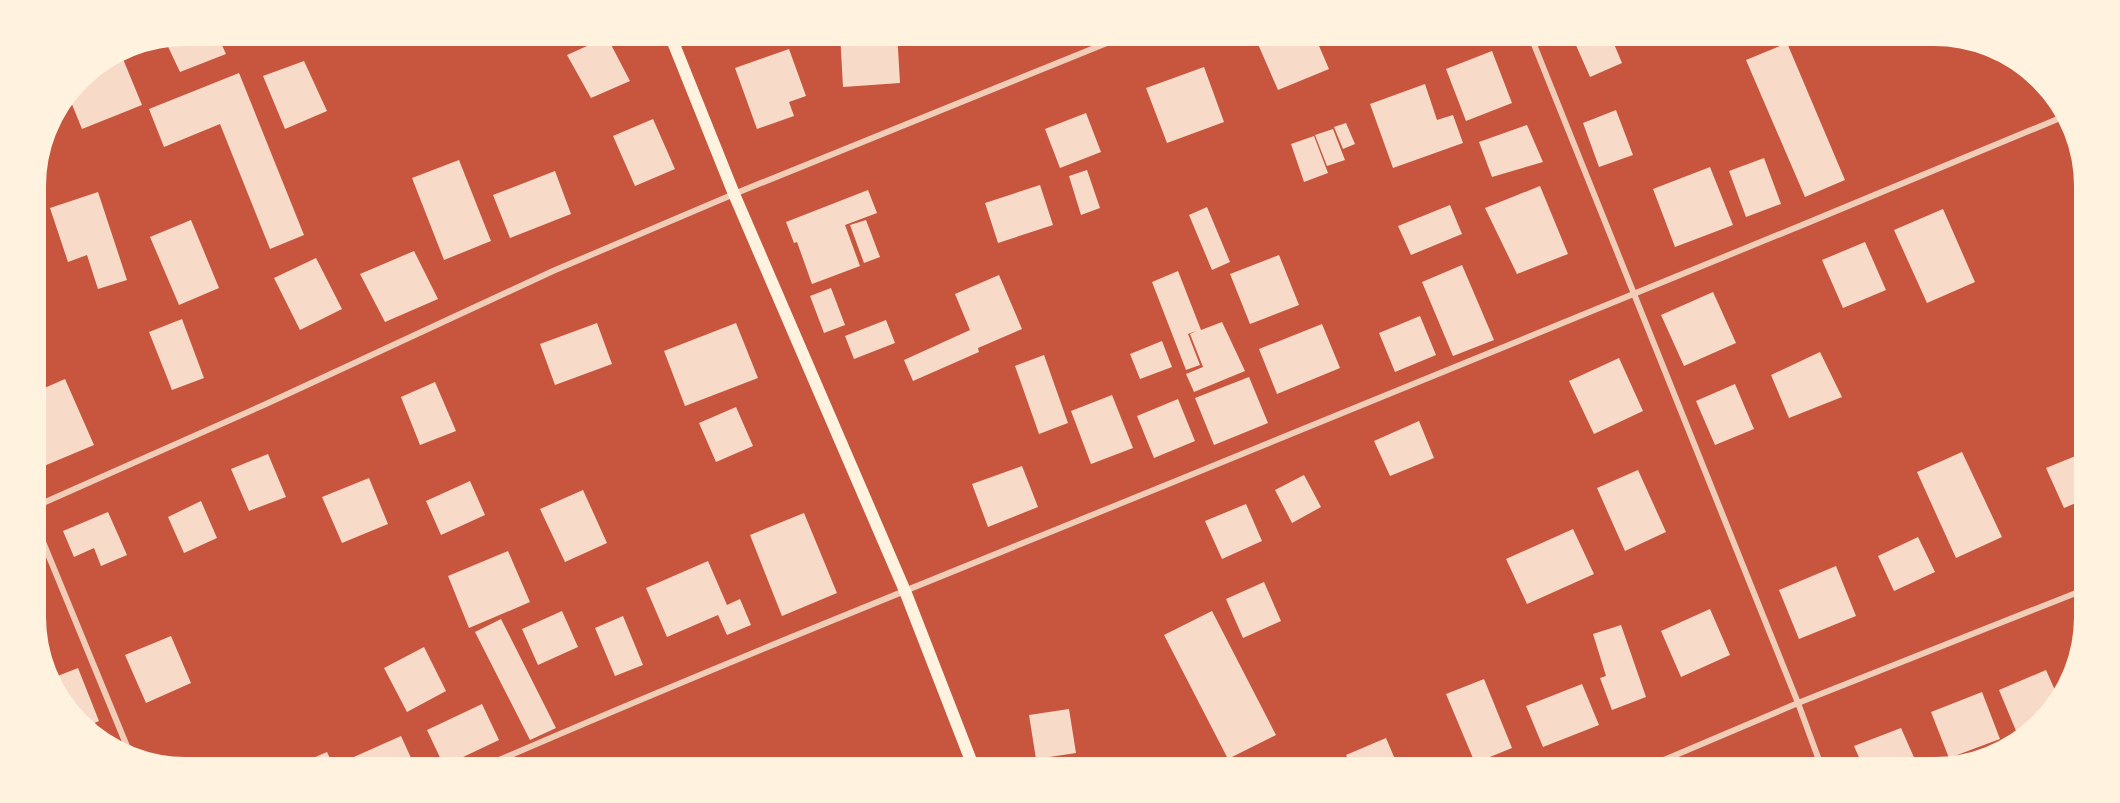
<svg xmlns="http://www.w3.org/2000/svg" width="2120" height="803" viewBox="0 0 2120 803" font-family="'DejaVu Sans',sans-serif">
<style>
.building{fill:#f7dbc8}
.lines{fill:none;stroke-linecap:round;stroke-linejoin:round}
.minor{stroke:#f1ccb7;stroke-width:6}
.secondary{stroke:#fff3e0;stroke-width:12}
.rim{fill:none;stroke:#fff3e0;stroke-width:8}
</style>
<rect width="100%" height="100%" fill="#c8553d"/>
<path class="building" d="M186 32H216L226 54 180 72 163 36Z
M864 32H897L900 83 843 87 840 33Z
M952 32H975L954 38Z
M1262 32H1313L1329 69 1278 90 1254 35Z
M1577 32H1609L1622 63 1590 77 1571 34Z
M607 37 630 81 591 98 567 55Z
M1787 43 1845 180 1805 197 1746 60Z
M789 49 806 96 789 102 794 116 757 129 735 68Z
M1492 51 1512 103 1466 121 1446 69Z
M123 59 142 105 82 129 67 92 78 78Z
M304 61 327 111 285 129 263 76Z
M1204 67 1224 122 1167 143 1146 88Z
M239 73 304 235 270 249 220 124 164 147 149 109Z
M1425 84 1437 120 1453 115 1463 143 1393 168 1370 104Z
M1616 110 1633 155 1599 167 1583 123Z
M1086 113 1101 152 1060 168 1045 129Z
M653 119 675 169 635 186 613 136Z
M1346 123 1355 144 1343 149 1334 127Z
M1527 125 1543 162 1492 177 1479 142Z
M1333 129 1345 160 1327 166 1315 135Z
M1314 136 1328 173 1304 182 1291 144Z
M2079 147 2087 165V181L2074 148Z
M1764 158 1781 204 1746 217 1729 171Z
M459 160 491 241 444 260 412 178Z
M1710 167 1733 225 1675 247 1653 189Z
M1087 170 1100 208 1081 215 1069 176Z
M555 171 571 214 510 238 493 195Z
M1040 185 1053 225 998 243 985 203Z
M1540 186 1568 254 1517 274 1485 208Z
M868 190 877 213 845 225 860 266 812 284 797 242 794 243 786 222Z
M98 192 127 280 98 289 87 255 68 262 50 208Z
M1450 205 1462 234 1411 255 1398 226Z
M1207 207 1230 262 1212 270 1189 215Z
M1943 209 1975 282 1927 303 1894 230Z
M191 220 219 288 179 305 150 237Z
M866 220 880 257 864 263 850 225Z
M1865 242 1886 290 1843 308 1822 260Z
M414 251 438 299 385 322 360 274Z
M1279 255 1299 305 1250 324 1230 274Z
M316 258 342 309 300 330 274 278Z
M1462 265 1494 340 1453 356 1422 282Z
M1178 271 1201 330 1222 322 1245 371 1194 392 1186 374 1203 367 1190 334 1196 331 1188 334 1200 365 1186 370 1152 282Z
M999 275 1022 329 978 348 979 352 913 381 904 360 970 330 955 294Z
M831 288 845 325 824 333 810 296Z
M1713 292 1736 343 1684 366 1661 315Z
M1420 316 1436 355 1395 372 1379 333Z
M182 319 204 378 172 390 149 332Z
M886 320 895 343 854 359 845 336Z
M597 323 612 364 555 385 540 344Z
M736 323 758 378 685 406 664 351Z
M1322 324 1340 368 1277 394 1259 349Z
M1162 341 1172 367 1140 379 1130 354Z
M1820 352 1842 397 1789 418 1771 375Z
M1044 355 1068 423 1039 434 1015 366Z
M1619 358 1643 411 1594 434 1569 381Z
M1249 377 1268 423 1214 445 1195 398Z
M65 379 94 445 44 466 33 442V393Z
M435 382 456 431 420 445 401 397Z
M1735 384 1754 429 1715 445 1696 401Z
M1112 395 1133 448 1091 464 1071 411Z
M1178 399 1195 441 1154 458 1137 416Z
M736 407 753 446 716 462 699 423Z
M1419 421 1434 458 1390 476 1374 441Z
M1962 452 2002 537 1956 558 1917 472Z
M268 454 286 497 249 511 231 469Z
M2078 455 2083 465V500L2064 508 2046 468Z
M1022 466 1038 507 988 527 972 484Z
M1638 470 1666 532 1625 551 1597 488Z
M1304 475 1321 507 1292 523 1275 490Z
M369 478 388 524 342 543 322 497Z
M470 481 485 515 441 535 426 501Z
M583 490 607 543 565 562 540 509Z
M201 501 217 538 184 553 168 517Z
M1246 504 1262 541 1222 559 1205 521Z
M108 512 127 555 101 566 94 548 74 557 63 531Z
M804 513 837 593 782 616 750 535Z
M1573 529 1594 574 1527 604 1506 559Z
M1918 537 1935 572 1894 591 1878 556Z
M508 551 530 602 469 628 448 576Z
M708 561 727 605 740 599 751 625 727 635 718 615 667 637 646 588Z
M1836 566 1856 616 1799 639 1779 590Z
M1264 582 1281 621 1243 638 1226 599Z
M1710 609 1730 655 1681 677 1661 631Z
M562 611 578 647 538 665 522 629Z
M1212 611 1276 735 1228 759 1164 635Z
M623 616 643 665 615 676 595 628Z
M501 619 556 728 530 740 475 632Z
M1621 625 1646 697 1612 710 1600 678 1606 676 1593 634Z
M171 636 191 683 146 703 125 655Z
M424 647 446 691 407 712 384 668Z
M78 668 99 721 83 728 70 719 50 679Z
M2046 670 2058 697 2033 732 2019 738 1999 690Z
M1484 679 1512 748 1475 763 1446 694Z
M1582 684 1599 725 1543 747 1526 706Z
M1982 692 2000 739 1949 758 1931 712Z
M482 704 499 740 444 766 427 730Z
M1069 709 1076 753 1036 759 1029 715Z
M1901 728 1920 771H1865L1854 746Z
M401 736 417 771H352L347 760Z
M1386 738 1400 771H1353L1346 755Z
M327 752 336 771H283Z"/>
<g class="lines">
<path class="minor" d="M1529 32 1798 703 1823 771
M34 507 266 404 553 271 734 194 1134 32
M34 520 133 761
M474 771C712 667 953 572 1193 474 1484 356 1775 237 2065 116
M1638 771 1798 703 2081 591"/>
<path class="secondary" d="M669 32 734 194 905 591 975 771"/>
</g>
<path d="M0 0H2120V803H0ZM186 42H1934A144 144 0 0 1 2078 186V617A144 144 0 0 1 1934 761H186A144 144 0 0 1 42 617V186A144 144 0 0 1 186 42Z" fill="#fff3e0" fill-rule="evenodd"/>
<path class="rim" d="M186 42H1934A144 144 0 0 1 2078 186V617A144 144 0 0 1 1934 761H186A144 144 0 0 1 42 617V186A144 144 0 0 1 186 42Z"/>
</svg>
